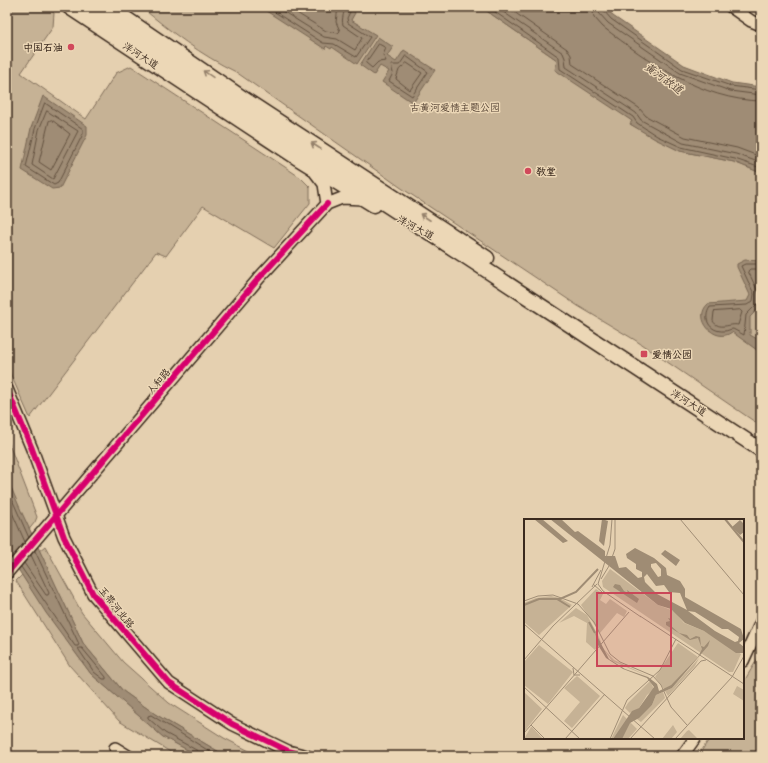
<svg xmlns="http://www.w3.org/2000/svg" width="768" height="763" viewBox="0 0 768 763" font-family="Kalam,'LXGW WenKai TC',sans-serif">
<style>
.green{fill:#c6b295;stroke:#806e5a}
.water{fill:#9f8c74;stroke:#776552}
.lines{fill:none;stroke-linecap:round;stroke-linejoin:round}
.shore{stroke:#635140;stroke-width:1}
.minor-casing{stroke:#3b2a1e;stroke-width:14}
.major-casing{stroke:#3b2a1e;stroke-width:17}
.highway-casing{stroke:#3b2a1e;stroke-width:19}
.minor{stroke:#ecd7b6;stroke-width:11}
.major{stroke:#ecd7b6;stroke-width:14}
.highway{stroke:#ecd7b6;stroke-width:16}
.cycleway-casing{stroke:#ecd7b6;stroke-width:8}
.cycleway{stroke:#d6006c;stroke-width:6}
.oneway{stroke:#94806a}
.poi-dot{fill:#d1495b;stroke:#ecd7b6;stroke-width:1.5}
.labels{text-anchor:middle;stroke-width:3;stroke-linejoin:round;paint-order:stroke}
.poi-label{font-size:10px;font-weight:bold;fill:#3b2a1e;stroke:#ecd7b6;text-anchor:start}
.street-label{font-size:10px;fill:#3b2a1e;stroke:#ecd7b6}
.park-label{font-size:10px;fill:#503e30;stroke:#ecd7b6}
.water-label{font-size:11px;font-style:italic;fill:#544234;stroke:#ecd7b6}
.inset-river{fill:none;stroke:#9f8c74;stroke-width:2}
.inset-road{fill:none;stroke:#a18e76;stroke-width:1}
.view{fill:#ca4758;fill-opacity:0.15;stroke:#ca4758;stroke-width:2}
.inset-edge{fill:none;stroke:#3b2a1e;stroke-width:2}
</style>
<rect width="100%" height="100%" fill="#e5d0b0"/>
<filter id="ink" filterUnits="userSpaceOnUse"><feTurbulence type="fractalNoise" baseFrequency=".025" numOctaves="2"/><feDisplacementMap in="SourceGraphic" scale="8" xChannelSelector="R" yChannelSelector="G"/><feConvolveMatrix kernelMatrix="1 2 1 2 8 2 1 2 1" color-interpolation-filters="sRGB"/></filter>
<g filter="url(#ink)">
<path class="green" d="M7 7H45L54 13 53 27 21 73 86 119 116 73 131 66 285 167 301 178 310 187V203L274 248 203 206 166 256 156 252 30 418 7 366Z
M141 7H481L557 60 632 121 630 124 680 151 734 162 761 173V426L635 340 578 306 400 187 236 72C201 55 171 32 141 7Z
M7 439 37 517 35 522 7 557Z
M45 546 82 613 123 662 169 703 224 738 259 756H226L155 714 123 691 83 643 39 551Z
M22 575 47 613 91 674 163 737 199 756H177L119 721 70 666 16 581Z
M761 653V756H698L710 738H743V683Z"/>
<path class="water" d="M260 7H352L355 13 351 20 376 35 357 64 332 47 331 49 326 46 325 49Z
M481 7H606L613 16 684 65 732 83 761 87V173L734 162 680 151 655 139 630 124 632 121 555 70 557 60Z
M378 37 393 47 387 56 396 62 404 50 435 70 413 103 382 82 389 71 380 66 374 75 360 65Z
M43 96 87 126V135L60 188 52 189 22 170 31 128Z
M745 260 761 261V304L757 310 750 317V335L761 341V353L732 332C715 345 692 318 708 304L747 301 750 295 737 267V264Z
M7 478 22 513 83 643 123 691 155 714 226 756H199L163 737 91 674 46 613 7 552Z"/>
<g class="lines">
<path class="shore" d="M267 7 323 43 334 44 356 57 370 37 348 23 347 18 350 12 349 7
M276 7 324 37 337 39 355 50 362 38 343 25C341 18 345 13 344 7
M287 7 326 31 338 33 340 31 336 22 338 7
M488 7 559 57 560 69 633 117 637 123 657 136 681 147 735 159 761 168
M496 7 563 53 565 58 566 67 636 113 641 120 683 143 736 154 761 163
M507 7 567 49 571 55 572 64 639 108 646 116 685 137 737 148 761 157
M592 7 594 17 603 27C649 62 701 100 761 101
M598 7 599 13 608 23 680 73 730 91 761 95
M603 7 604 11 611 19 682 69 731 86 761 90
M379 44 386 48 383 55 386 61 378 62 372 68 366 63Z
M406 56 428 72 412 96 389 81 393 73 391 65H399Z
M407 63 422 73 410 90 396 79 399 70Z
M45 103 83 129V134L58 183 54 185 26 167 35 129Z
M47 111 78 131 53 179 32 165 39 130Z
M52 120 70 134 51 170 39 162 49 121Z
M761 264H745L741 266 754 294 753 301 747 305 710 307C702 319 710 332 724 331 728 331 730 329 733 329L744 335 746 315 757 304 761 303
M761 269H750L748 271 761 298
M740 310 742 312 738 325C730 323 719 331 713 321L714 312Z
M7 488 29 538
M7 501 25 542
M24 563 46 595H48L49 593 31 555
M21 567 75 646H78L79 644 35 551
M79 648H82L106 677V679H103L94 672 79 650Z
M200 756 198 751 165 733 148 718V716L151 715 217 756"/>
<g class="minor-casing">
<path id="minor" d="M731 7 751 21 761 25
M314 171 324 184 327 204 342 198 363 199
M7 389 32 449 64 537 93 594 169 683 232 724 288 751 307 756
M7 573 260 277 327 204
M743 661 761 622
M115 748 128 756
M682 756 695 738"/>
</g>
<g class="major-casing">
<path id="major" d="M69 7 296 157 374 205
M109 7 247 101 487 258
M445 243 761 450"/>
</g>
<g class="highway-casing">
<path id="highway" d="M87 7 139 43 455 248"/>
</g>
<use href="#minor" class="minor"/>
<use href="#major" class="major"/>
<use href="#highway" class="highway"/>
<g class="cycleway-casing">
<path id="cycleway" d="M7 389 32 449 64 537 93 594 169 683 232 724 288 751 307 756
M7 573 260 277 327 204"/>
</g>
<use href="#cycleway" class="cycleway"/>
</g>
<defs><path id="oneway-shaft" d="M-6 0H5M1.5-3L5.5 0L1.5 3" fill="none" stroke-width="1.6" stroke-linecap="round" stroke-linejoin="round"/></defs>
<g class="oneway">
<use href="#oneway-shaft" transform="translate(208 74) rotate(-146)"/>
<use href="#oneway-shaft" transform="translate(316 146) rotate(-147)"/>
<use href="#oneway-shaft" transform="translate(425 217) rotate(-147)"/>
</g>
</g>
<g class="poi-dot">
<circle cx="71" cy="47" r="4"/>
<circle cx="528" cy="171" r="4"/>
<rect x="640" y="350" width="8" height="8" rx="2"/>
</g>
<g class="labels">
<g class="poi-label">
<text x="63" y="51" text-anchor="end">中国石油</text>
<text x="536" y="175">教堂</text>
<text x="652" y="358">爱情公园</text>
</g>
<g class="street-label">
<text transform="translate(141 55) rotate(33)" y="4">洋河大道</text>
<text transform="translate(416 227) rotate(28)" y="4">洋河大道</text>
<text transform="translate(158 381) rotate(-49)" y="4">人和路</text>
<text transform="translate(689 402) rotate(33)" y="4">洋河大道</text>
<text transform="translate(117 607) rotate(51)" y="4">玉带河北路</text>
</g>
<g class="park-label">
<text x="455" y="111">古黄河爱情主题公园</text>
</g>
<g class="water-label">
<text transform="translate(664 78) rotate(36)" y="4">黄河故道</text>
</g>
</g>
<g transform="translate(524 519)">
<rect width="220" height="220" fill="#e5d0b0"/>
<path d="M86 50 134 86 150 92 160 104 180 112 217 135 209 153H205L79 68 78 62ZM72 70 79 75 76 81 82 85 86 80 103 92 100 98 93 94 76 114 57 86ZM27 77 36 79 48 86 15 116 0 103V84L12 79ZM52 89 63 96 74 116 77 123 71 131 62 123 63 104 50 97 35 104ZM154 124 174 138 147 166 140 170 131 158ZM15 126 49 153 24 185 0 166V143ZM77 127 90 141 126 158 88 142ZM175 139 171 147 144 177 141 172 148 169ZM53 157 76 177 48 209 40 202 56 183 40 169ZM126 162 130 170 123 176 115 189 106 194 101 189 104 184ZM213 167 220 171V182L209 175ZM0 173 18 190 0 213ZM139 173 141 179 117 203 113 200 128 186 132 176ZM99 196 113 210 104 220H87ZM149 206 153 213 147 220H138ZM7 208H8L19 220H0ZM165 211 174 220H156L163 212Z" fill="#c6b295"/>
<path d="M10 0H18L44 22 39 24ZM26 0H37L51 13 54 12 81 32V37H91L95 49 102 48 114 59 118 58V53L112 50V45L103 39 102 35 111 29 130 39 142 49 143 56 156 62 161 70V78L217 110 220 120 215 124 220 128V134H212L180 112 161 104 147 90 134 86ZM132 44 137 50V57L134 58 127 48V45ZM123 55 132 67 140 66 145 73 156 74 163 91 133 75 121 63 120 58ZM164 92 171 93 198 110H204L215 118 214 122 211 123 191 112ZM78 0 84 2 80 27 75 22ZM216 1 220 5V13L216 16 208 8ZM141 31 156 41 152 47 137 35ZM91 65 96 66 100 72 104 74 103 71 115 80 113 84 89 68ZM144 99 148 100 146 106 155 114 163 116 166 120 172 117 176 118 177 127 180 128 186 121 184 127 148 169 132 176 128 186 115 199 106 204 98 220H89L108 192 115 189 130 168 123 159 99 150 82 139 74 126 71 113 85 140 101 150 124 158 133 165 135 172 147 166 174 138 178 130 174 119 166 121 142 106V103L146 102Z" fill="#9f8c74" fill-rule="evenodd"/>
<path class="inset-river" d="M201 0 220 23M33 80 46 88M0 86 15 80H36L52 73 74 50M65 103 71 114"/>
<path class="inset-road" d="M88 0 86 26 74 65 79 72 117 98M156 0 220 76M77 60 85 47 91 30V0M69 65 78 73M68 68 77 51M0 82 14 77 29 76 54 85 70 103 86 135 96 143 129 157 137 166 147 188 163 206M116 97 220 165M0 105 131 220M0 141 29 107 73 65M49 149 50 156H56M0 168 56 220M7 206 21 220M0 214 105 93M41 220 81 175M86 220 103 181 136 151 152 120M106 220 177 142 182 141M151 220 208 158 220 137"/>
<path class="view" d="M73 74H147V147H73Z"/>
<rect width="220" height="220" class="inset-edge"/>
</g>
<rect width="768" height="763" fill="none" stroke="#ecd7b6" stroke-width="24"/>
<rect x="12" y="12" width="744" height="739" fill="none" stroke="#3b2a1e" stroke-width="1.5" filter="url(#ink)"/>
</svg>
